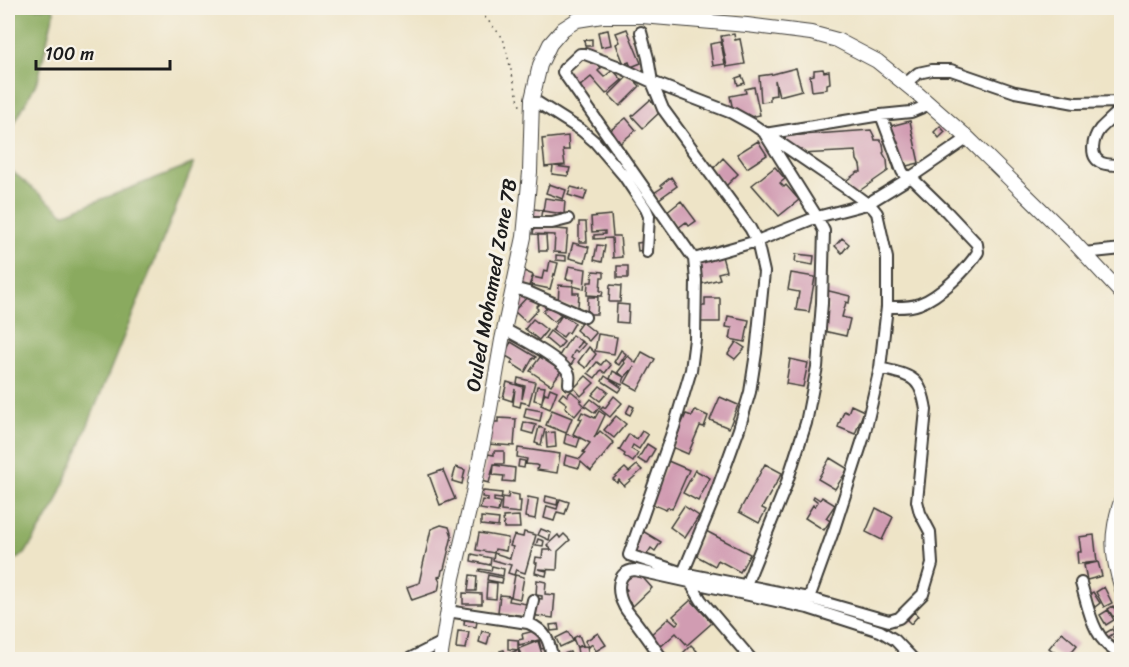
<svg xmlns="http://www.w3.org/2000/svg" width="1129" height="667" viewBox="0 0 1129 667" font-family="Sriracha,sans-serif">
<style>
.forest{fill:#8aaa5f;stroke:#53633e;stroke-width:1.5}
.building{fill:#d19cb2}
.lines{fill:none;stroke-linecap:round;stroke-linejoin:round}
.minor-casing{stroke:#3c3a36;stroke-width:14}
.major-casing{stroke:#3c3a36;stroke-width:16}
.path{stroke:#3c3a36;stroke-width:1.5;stroke-dasharray:1.5 4.5;stroke-linecap:butt}
.minor{stroke:#fff;stroke-width:10}
.major{stroke:#fff;stroke-width:14}
.labels{text-anchor:middle;stroke-width:6;stroke-linejoin:round;paint-order:stroke}
.street-label{font-size:20px;fill:#1c1c1c;stroke:#f7f3e8}
</style>
<rect width="100%" height="100%" fill="#f7f3e8"/>
<filter id="ink" filterUnits="userSpaceOnUse"><feTurbulence type="fractalNoise" baseFrequency=".0167" numOctaves="2"/><feDisplacementMap in="SourceGraphic" scale="12" xChannelSelector="R" yChannelSelector="G"/><feConvolveMatrix kernelMatrix="1 2 1 2 8 2 1 2 1" color-interpolation-filters="sRGB"/></filter>
<filter id="wash" filterUnits="userSpaceOnUse"><feTurbulence type="fractalNoise" baseFrequency=".008" numOctaves="4" result="noise"/><feDisplacementMap in="SourceGraphic" scale="24" xChannelSelector="R" yChannelSelector="G"/><feGaussianBlur stdDeviation="1.35" result="paint"/><feColorMatrix in="noise" values="0 0 0 0 0 0 0 0 0 0 0 0 0 0 0 0 0 1.4 0 .05"/><feComposite in="paint" operator="in"/></filter>
<g filter="url(#wash)">
<rect width="100%" height="100%" fill="#eee4c7"/>
<path class="forest" d="M8 8H53L54 12 38 80 8 135Z
M194 163 56 504 25 554 8 564V168L64 214Z"/>
<g id="blocks">
<path class="building" d="M627 29 641 63 631 67 629 62 624 64 616 44 620 42 616 33Z
M608 30 611 45 601 47 598 32Z
M734 34 735 40 740 39 745 64 727 67 721 36Z
M592 39V46H585L584 40Z
M721 42 725 64 713 66 710 44Z
M589 54 601 68 598 71 604 77 613 70 622 80 606 94 591 77 579 87 565 74Z
M796 68 802 90 779 96 775 80 776 95 770 96V101L761 102 759 76 773 74Z
M823 69 824 72 829 71 830 83 827 84V89L812 91 810 76 814 75V70Z
M629 75 640 86 620 106 609 95Z
M742 76 745 83 738 85 736 78Z
M754 87 760 115 735 120 730 96 746 93 745 89Z
M650 100 661 111 643 128 632 116Z
M626 118 636 130 617 146 607 133Z
M910 121 919 163 894 169 893 165 900 163 892 164 883 128Z
M940 126 945 132 939 138 934 132Z
M871 130 874 136 875 140H880L883 144 884 152 883 153 887 160 888 171 852 196 848 189 847 180 858 172H861L860 165 857 160 856 151 801 154 800 149 797 151 783 139 787 136Z
M568 136 569 150H563L565 165 554 166 570 168 568 176 552 174 553 166 545 167 542 139Z
M758 141 767 155 747 168 737 154Z
M723 158 738 174 726 186 711 171Z
M775 167 785 179 780 183 784 187 786 185 799 200 779 216 752 185Z
M671 177 677 186 659 199 654 193 663 187 661 185Z
M549 184 566 190 563 199 546 193Z
M571 187 587 191 584 200 568 195Z
M545 198 565 201 564 214 543 211Z
M681 201 696 221 689 226 686 222 678 228 666 213Z
M533 209 542 210 540 221 531 220Z
M611 215 613 236H620L622 257 613 258 612 238 594 239V235L605 234V231L592 232 591 217Z
M579 222H586L587 242H579Z
M534 227 568 230 566 253 554 252 555 235 533 234Z
M538 235H546L547 251H539Z
M842 238 849 244 842 253 835 246Z
M644 242V250L638 251 637 243Z
M573 243 589 247 585 262 569 258Z
M597 245 605 246 602 262 594 260Z
M796 254 814 256 813 265 795 262Z
M556 255 566 256V261L556 260Z
M722 256 726 271 718 273 720 279 701 284 696 262Z
M550 261 558 263 555 275 554 274 550 289 531 285 533 277 542 279 544 270 548 271Z
M569 266 586 269 584 289 573 286V293H579L578 307 558 305 559 285 573 286 574 280 566 279Z
M617 266H628V278H617Z
M524 271 533 275 527 291 518 287Z
M593 271 604 272V277H601L600 291H603L602 296 587 295 588 282H592Z
M791 273 815 277 809 312 796 310 799 292 788 290Z
M610 285 621 286 620 302H609Z
M825 290 850 296 849 303 846 302 842 317 850 319 846 336 819 330 825 316 828 305 822 304Z
M530 294 540 303 536 307 538 309 526 322 514 311Z
M588 297H598L597 314H587Z
M705 298H720V322H700V306H705Z
M617 304 629 305 628 323 616 322Z
M549 305 561 315 554 322 543 312Z
M562 315 575 323 569 333 567 332 563 337 552 330Z
M728 316 749 320 745 342 730 339 732 328 726 327Z
M533 319 547 330 539 340 525 329Z
M582 322 596 333 589 341 576 330Z
M550 331 564 342 558 349 545 338Z
M598 334 617 337 614 354 595 351Z
M572 335 581 341 577 348 582 342 585 344 578 352 575 350 571 358 574 360 570 367 557 359Z
M511 342 536 357 535 359 533 358 525 372 511 363 513 360 504 355Z
M736 342 745 348 735 359 728 354Z
M589 347 596 354 586 368 578 362Z
M621 350 626 354 619 365 614 362Z
M642 352 655 359 638 390 625 383 634 367 625 377 622 385 610 379 613 371 624 377 618 372 625 363 623 361 628 356 636 363Z
M540 357 561 371 551 385 530 371Z
M790 359 808 363 803 387 786 384Z
M605 360 611 365 605 373 601 370 595 378 588 373 597 362 601 365Z
M586 376 594 383 581 396 574 388Z
M605 376 622 388 619 392 602 381Z
M518 378 535 382 529 404 521 402 520 407 513 405 515 389 512 401 503 398 507 382 523 387 522 399 525 386 517 384Z
M537 386 545 387 542 401 545 393 548 394 550 388 557 391 550 409 541 405 542 402 534 400Z
M600 386 608 392 600 401 592 395Z
M571 391 582 400 580 401 584 405 575 416 565 407 567 404 559 398 563 393 567 396Z
M614 396 622 403 610 417 600 409 603 406 605 408Z
M720 397 738 405 729 428 710 420Z
M591 399 600 406 595 413 585 406Z
M630 405 634 407 630 415 626 413Z
M851 405 864 411 855 434 838 427 844 411 848 413Z
M526 408 542 411 540 421 524 417Z
M552 410 572 418 566 433 546 425Z
M695 410 708 416 704 427 700 426 688 454 672 447 679 431 676 429 678 424 681 425 686 414 692 416Z
M599 411 605 415 594 438 600 431 614 443 591 471 581 462 579 468 564 464 566 455 580 459 585 453 583 452 590 443 573 434 578 424 579 425 582 419 579 418 582 412 595 418Z
M616 416 626 424 614 438 604 430Z
M498 418 516 419 514 446 488 444 490 422H498Z
M524 422 536 425 533 434 522 431Z
M539 427 545 429 541 445 535 443Z
M642 431 648 435 639 449 633 445 631 449 638 453 633 462 624 456 625 454 619 450 629 434 637 439Z
M555 432 556 447 547 448 546 433Z
M566 434 580 438 577 447 564 443Z
M647 444 655 449 646 464 638 459Z
M518 448 560 454 557 473 537 470 538 466 536 465 526 464 527 459 517 457Z
M494 451H504V464H494L489 483 481 481 488 454 494 455Z
M830 458 848 469 835 489 818 479Z
M519 460 525 461 524 468 518 467Z
M668 461 689 470 672 509 668 507 666 510 650 503Z
M765 464 782 473 762 508 766 510 759 523 739 512Z
M494 465 515 468 514 482 503 481 504 476 493 475Z
M637 465 642 470 624 486 619 480 617 483 613 479 625 468 629 472Z
M456 467 465 470 462 484 452 481Z
M443 470 455 499 440 505 429 475Z
M695 470 710 478 698 501 683 493Z
M483 491 502 493 501 499 494 498V501L500 502 498 512 480 509 482 500 488 501V498L482 497Z
M509 493 519 495V501H521L520 513 501 511 502 497 508 498Z
M546 496 558 499 557 505 545 502Z
M814 496 820 500 822 497 835 505 826 518 830 521 824 530 805 518 813 505 815 506 818 502 813 498Z
M528 497 538 499 535 519 525 517Z
M560 499 569 502 565 514 557 512 554 521 544 518 547 506 557 509Z
M684 506 699 516 685 538 670 527Z
M876 508 893 517 882 540 866 532Z
M519 516 520 528H504L503 517Z
M481 517 499 519 498 527 481 525Z
M441 525 449 527 452 536 444 569 442 570 441 576 438 577 440 582 438 591 412 600 407 587 419 583 431 529Z
M541 529 551 533 549 540 538 535Z
M641 530 661 542 655 551 651 548 642 562 627 552Z
M706 531 750 554 740 572 718 560 715 566 693 554Z
M524 532 536 535 525 573 516 570V569L514 575 508 573 511 565 493 560 494 553 510 558 513 547 510 546 514 535 523 537Z
M479 533 508 538 506 551 495 549 494 553 476 550Z
M564 534 570 540 558 551 557 570 538 569 547 571 546 576 535 573 537 563H535L536 557 542 558 543 550H552L547 545 558 535 560 538Z
M1094 535 1097 562 1078 564 1077 552H1081L1079 537Z
M538 539 544 541 543 546 536 545Z
M472 554 491 558 490 565 471 561Z
M1098 562 1102 576 1087 580 1084 565Z
M492 566 504 569 503 576 479 571 480 569 491 571Z
M637 571 652 588 633 606 622 594 627 590 622 584Z
M470 575 477 576 476 591H468Z
M488 575 503 578 502 583 487 580Z
M515 575 524 577 520 599 511 597Z
M537 580 546 582 545 594 555 595 553 618 530 615 532 598 542 599V596L536 595Z
M487 582 497 583 496 599 486 598Z
M1104 587 1112 603 1104 607 1096 592Z
M1093 592 1100 603 1095 607 1087 596Z
M463 593 482 594V604H463Z
M500 595 510 596 509 601 527 604 525 616 498 612Z
M691 600 712 623 687 645 676 633 658 649 648 637 669 618 676 624 679 622 673 616Z
M1113 606 1118 614 1113 617 1108 609Z
M1108 610 1114 620 1106 625 1100 615Z
M914 612 918 616 911 624 907 620Z
M465 615 478 617 476 627 464 625Z
M1122 619V626L1117 631 1113 627Z
M558 624 559 630 551 631 550 625Z
M1112 629 1114 633 1107 638 1104 634Z
M538 630 548 648 541 649 539 640 519 645 518 640V649L538 641 542 654 530 660H523L519 650 508 649V639L518 640 523 639 522 634Z
M1122 630V647L1113 637Z
M458 631 469 632 466 649 456 648Z
M482 631 490 633 487 645 479 642Z
M568 632 573 641 560 647 556 638Z
M1062 632 1077 645 1065 660 1049 648Z
M598 633 606 645 596 651 592 644 589 647 585 641Z
M579 635 583 645 577 647 587 646 590 660H579L577 648 573 638Z
M691 645 697 651 694 654 697 657 694 660H676Z
M504 650 506 655 518 650 520 657 514 660H508L507 657 503 658 500 651Z
M570 652 574 660H548V659Z
M491 654 493 660H476V659Z"/>
</g>
</g>
<g filter="url(#ink)">
<use href="#blocks" fill-opacity="0" stroke="#3c3a36" stroke-width="1.5"/>
<g class="lines">
<g class="minor-casing">
<path id="minor" d="M641 32 648 58 652 82 663 109 750 228 757 241 764 272 756 353 750 392 739 429 713 501 683 573
M905 84 918 73 932 70H951L1015 92 1075 103 1122 102
M532 99 581 130 595 142 624 176 646 209 649 216 647 252
M1122 108C1115 115 1107 122 1100 129 1093 138 1088 157 1102 163 1107 165 1115 165 1122 165
M881 115 902 171 904 174 911 177 947 212 977 244 978 252C967 270 939 297 919 304 910 308 897 307 887 307
M525 223H552L568 219
M1084 253 1122 249
M694 259 757 241 817 217 867 204 911 177 968 138
M513 288 528 292 585 317
M504 329C517 336 565 361 569 374 570 377 569 380 569 384
M690 582 701 600 752 660
M1081 583C1089 610 1093 642 1122 655
M746 585 785 488 806 423 817 367 822 303 824 231 817 217 765 134 881 115 911 112 930 104
M809 598 834 529 864 436 880 368 887 307V258L877 213 873 208 846 188 752 124 732 113 652 82 617 66 585 54H580L564 69 563 72 694 259 696 280 695 339 691 370 674 427 629 555 683 573 809 598 889 621 899 618 923 594 932 564 930 532 920 513 917 501 926 410C921 375 910 376 880 368
M447 611 528 623 533 600
M528 623C547 631 549 641 553 660
M407 660 443 642
M663 660C654 647 645 634 635 621 632 617 627 612 624 606 617 593 615 571 635 570L808 608 880 631 895 640 914 660"/>
</g>
<g class="major-casing">
<path id="major" d="M1122 498C1110 534 1111 554 1122 589
M440 660 453 578 472 498 490 409 502 340 524 237 530 172 532 99 540 65 550 44 563 29 577 20 602 16H642L747 25 811 33 837 40 877 61 919 95 968 138 1071 239 1122 294"/>
</g>
<path class="path" d="M477 8 503 38 520 106"/>
<use href="#minor" class="minor"/>
<use href="#major" class="major"/>
</g>
</g>
<g class="labels">
<g class="street-label">
<text transform="translate(491 285) rotate(-80)" y="7">Ouled Mohamed Zone 7B</text>
</g>
</g>
<rect width="1129" height="667" fill="none" stroke="#f7f3e8" stroke-width="30"/>
<path d="M36 60v9h134v-9" fill="none" stroke="#1c1c1c" stroke-width="3"/>
<text x="45" y="60" font-size="18" fill="#1c1c1c" stroke="#f7f3e8" stroke-width="4.5" paint-order="stroke">100 m</text>
</svg>
